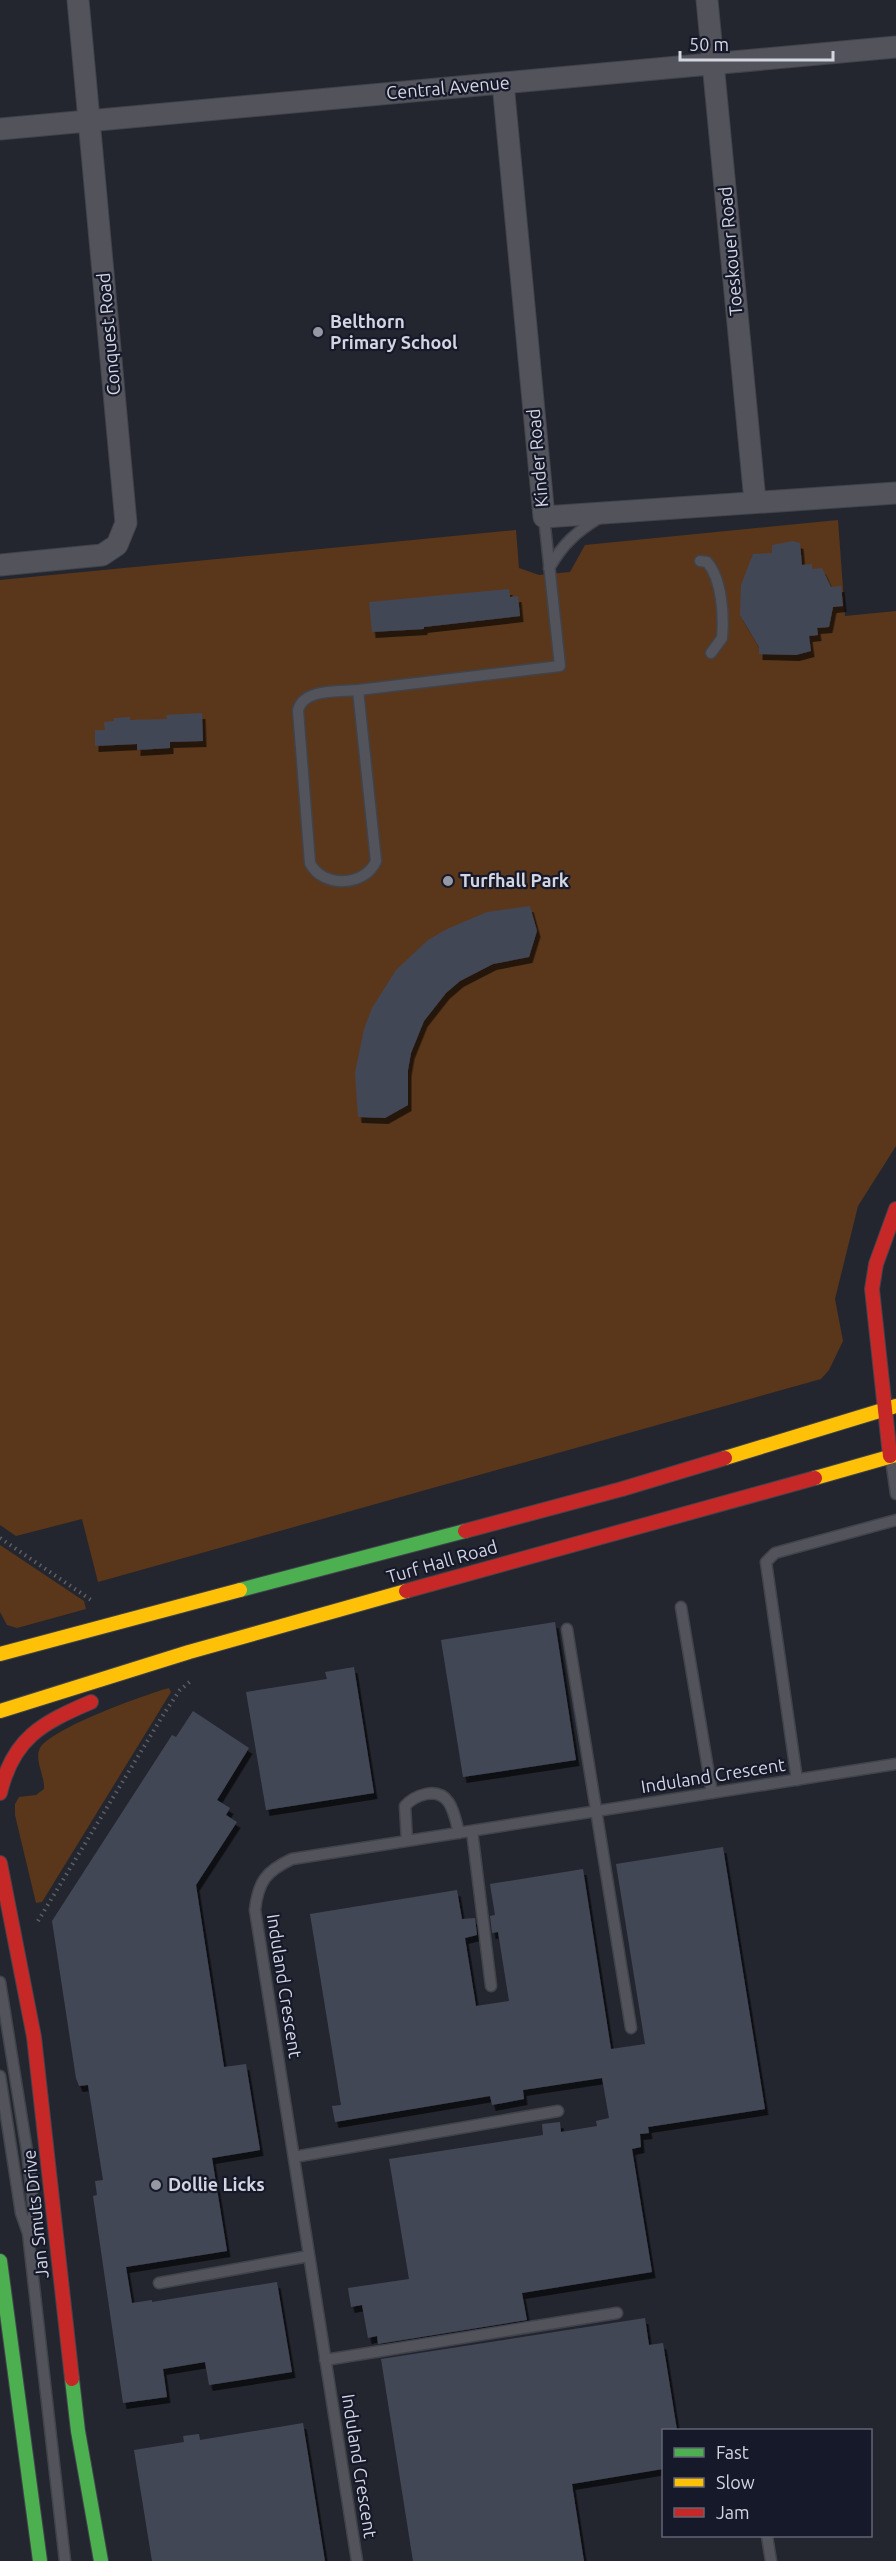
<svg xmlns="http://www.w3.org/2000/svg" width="896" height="2561" viewBox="0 0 896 2561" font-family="Ubuntu,sans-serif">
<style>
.green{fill:#5a371a}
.building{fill:#434657;filter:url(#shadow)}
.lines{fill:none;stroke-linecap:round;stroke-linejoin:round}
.lane-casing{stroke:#41434b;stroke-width:13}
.street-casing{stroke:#41434b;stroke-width:23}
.fast-casing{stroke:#41434b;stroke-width:16}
.slow-casing{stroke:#41434b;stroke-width:16}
.jam-casing{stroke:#41434b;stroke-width:16}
.path{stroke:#5e5f65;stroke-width:4;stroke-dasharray:1.5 4.5;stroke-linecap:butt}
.lane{stroke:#53545b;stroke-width:10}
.street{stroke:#53545b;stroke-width:21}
.fast{stroke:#4caf50;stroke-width:14}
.slow{stroke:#ffc107;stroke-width:14}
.jam{stroke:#c62828;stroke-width:14}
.poi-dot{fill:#9698a3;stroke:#16192a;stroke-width:2}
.labels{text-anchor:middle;stroke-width:4.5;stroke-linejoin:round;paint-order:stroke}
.street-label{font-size:18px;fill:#d3d5e1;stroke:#16192a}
.poi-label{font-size:18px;font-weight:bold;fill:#d3d5e1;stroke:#16192a;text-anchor:start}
</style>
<defs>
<filter id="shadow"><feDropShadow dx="3.5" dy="6" stdDeviation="0" flood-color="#0009"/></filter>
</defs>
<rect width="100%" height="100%" fill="#24262f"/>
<path class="green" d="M838 520 845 616 896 611V1146L858 1206 835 1299 843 1341 829 1370 821 1379 98 1582 82 1519 16 1536 0 1525V580L516 530 519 568 539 575 570 572 585 545Z
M0 1545 84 1601 86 1609 17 1628 7 1625 0 1612Z
M169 1688 171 1692 42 1902 36 1903 15 1815V1804L19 1797 36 1795 44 1789C45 1776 34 1760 40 1748 52 1728 144 1695 169 1688Z"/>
<path class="building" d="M793 541 800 543 802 565 812 564V569L822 568 831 587 841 586 843 606 833 607 829 627 817 628 818 635 809 636 811 651 796 655 759 654V647L740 615 741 585 753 554 772 553V545Z
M509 589 510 597 518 596 520 616 424 627V629L372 632 369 602Z
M202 713 203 741 170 742V748L137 750V744L95 746V730H105L104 722 114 721V718L130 717V720L167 719 166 715Z
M530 906 537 931 529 957 493 964 460 981 446 993 424 1021 411 1053 408 1070V1105L385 1118 358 1117 355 1073 364 1029 372 1008 396 970 428 940 447 929 487 912Z
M555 1622 576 1760 463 1777 441 1640Z
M354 1667 374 1793 266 1810 246 1692 327 1679 325 1672Z
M193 1711 249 1748 217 1800 230 1808 226 1815 237 1822 196 1885 224 2067 246 2064 260 2150 212 2158 227 2251 126 2267 132 2303 152 2300V2302L277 2282 292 2372 209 2385 205 2362 163 2369 167 2397 123 2403 93 2196 97 2195 95 2181 103 2180 88 2085 79 2086 76 2078 52 1921 172 1735 176 1737Z
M723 1847 765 2109 648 2127 649 2133 640 2134 641 2147 632 2149 652 2272 522 2293 527 2320 378 2344 377 2336 368 2338 362 2305 351 2307 348 2288 409 2279 389 2159 543 2135 542 2124 560 2122 561 2132 597 2126 596 2121 609 2118 602 2078 523 2090 524 2099 492 2105 490 2096 335 2122 332 2106 341 2105 310 1914 457 1890 462 1919 475 1918 477 1935 465 1938 476 2006 509 2001 498 1932 492 1933 490 1916 495 1915 490 1884 583 1869 611 2049 645 2044 616 1864Z
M645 2318 649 2345 663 2343 677 2430H663V2469L572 2484 584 2561H413L381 2359Z
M303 2423 325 2561H152L134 2450 184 2442 183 2436 199 2434 200 2440Z"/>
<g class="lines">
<g class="lane-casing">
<path id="lane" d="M700 561 707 562C722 579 724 616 722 638L711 653
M549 568C563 544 576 532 599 518
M358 690C339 692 304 688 298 710L310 863C322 888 365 887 376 861L358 690 560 666 544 517
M891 1459 896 1494
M681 1607 712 1793
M567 1629 631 2028
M797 1780 766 1562 775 1553 896 1520
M472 1831 491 1986
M407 1841 405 1806C411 1799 417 1796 426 1794 451 1789 454 1814 459 1833
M0 1982 27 2151 34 2212 28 2233
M0 2076 21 2213 28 2233 65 2561
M294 2157 558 2111
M159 2283 309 2256
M325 2360 617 2313
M767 2536 771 2561
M357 2561 255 1910C258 1882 266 1871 292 1859L896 1764"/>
</g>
<g class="street-casing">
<path id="street" d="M707 0 755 501
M503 83 544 517 896 493
M0 129 896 47
M0 565 102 555 117 545 126 523 78 0"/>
</g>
<g class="fast-casing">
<path id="fast" d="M240 1590 465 1531
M0 2261 40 2561
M72 2379 78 2431 101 2561"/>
</g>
<g class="slow-casing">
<path id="slow" d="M725 1458 896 1406
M815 1478 896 1455
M0 1654 240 1590
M0 1711 189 1652 406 1591"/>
</g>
<g class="jam-casing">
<path id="jam" d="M890 1456 872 1289 876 1264 896 1209
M465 1531 622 1489 725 1458
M406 1591 815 1478
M0 1793C13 1738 42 1723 91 1702
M0 1863 34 2037 72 2379"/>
</g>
<path class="path" d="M0 1538 94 1602
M38 1921 165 1712 180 1690 192 1680"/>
<use href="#lane" class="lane"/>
<use href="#street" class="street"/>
<use href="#fast" class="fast"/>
<use href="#slow" class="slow"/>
<use href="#jam" class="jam"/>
</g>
<g class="poi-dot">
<circle cx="318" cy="332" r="6"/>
<circle cx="448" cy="881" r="6"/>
<circle cx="156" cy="2185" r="6"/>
</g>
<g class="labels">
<g class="street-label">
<text transform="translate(448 88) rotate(-5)" y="6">Central Avenue</text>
<text transform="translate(731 251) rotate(-95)" y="6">Toeskouer Road</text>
<text transform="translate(109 334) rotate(-95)" y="6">Conquest Road</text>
<text transform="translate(538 458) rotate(-95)" y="6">Kinder Road</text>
<text transform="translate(442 1562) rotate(-16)" y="6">Turf Hall Road</text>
<text transform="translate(713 1776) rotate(-9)" y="6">Induland Crescent</text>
<text transform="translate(284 1986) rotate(81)" y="6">Induland Crescent</text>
<text transform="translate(36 2214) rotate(-96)" y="6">Jan Smuts Drive</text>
<text transform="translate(359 2466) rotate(81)" y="6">Induland Crescent</text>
</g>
<g class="poi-label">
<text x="330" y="328">Belthorn<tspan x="330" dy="21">Primary School</tspan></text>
<text x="460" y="887">Turfhall Park</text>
<text x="168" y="2191">Dollie Licks</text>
</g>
</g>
<rect x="662" y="2429" width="210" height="108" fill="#16192a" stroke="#626473" stroke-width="1.5"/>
<rect x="674" y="2448" width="30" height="9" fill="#4caf50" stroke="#626473" stroke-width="1.5"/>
<text x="716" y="2459" font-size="18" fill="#d3d5e1">Fast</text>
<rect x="674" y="2478" width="30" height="9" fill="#ffc107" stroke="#626473" stroke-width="1.5"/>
<text x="716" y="2489" font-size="18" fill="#d3d5e1">Slow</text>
<rect x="674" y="2508" width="30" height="9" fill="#c62828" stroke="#626473" stroke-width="1.5"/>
<text x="716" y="2519" font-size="18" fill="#d3d5e1">Jam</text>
<path d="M680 51v9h153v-9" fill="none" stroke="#d3d5e1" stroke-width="3"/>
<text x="689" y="51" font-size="18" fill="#d3d5e1" stroke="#16192a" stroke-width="4.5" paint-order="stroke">50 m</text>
</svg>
